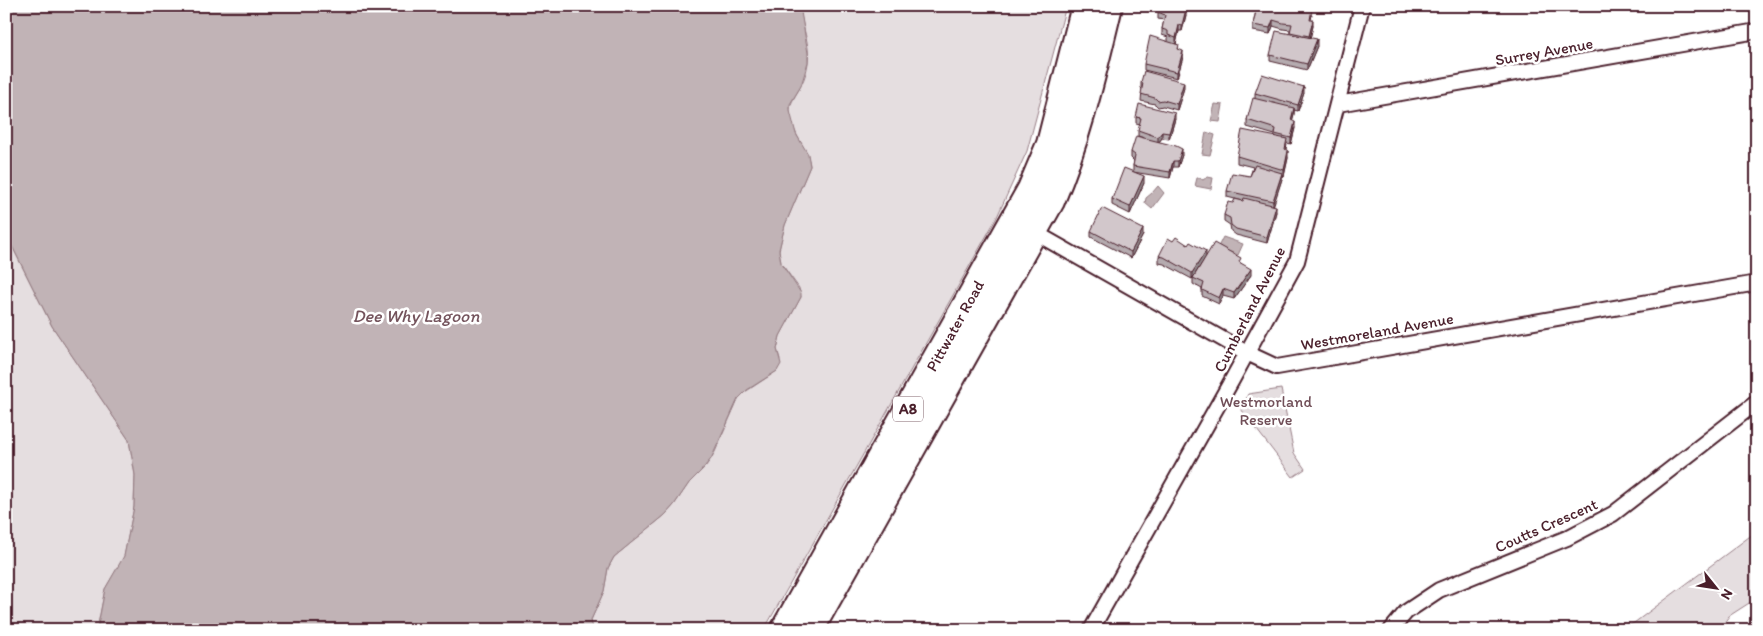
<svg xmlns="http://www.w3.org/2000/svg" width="1763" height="636" viewBox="0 0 1763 636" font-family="Itim,sans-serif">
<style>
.green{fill:#e5dee0;stroke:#987e86}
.water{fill:#c1b3b6;stroke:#91787e}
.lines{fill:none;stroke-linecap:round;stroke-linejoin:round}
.street-casing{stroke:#4a1f2b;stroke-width:18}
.highway-casing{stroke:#4a1f2b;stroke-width:30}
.street{stroke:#fff;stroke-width:14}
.highway{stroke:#fff;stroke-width:26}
.wall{fill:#b5abaf;stroke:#4a1f2b}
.shaded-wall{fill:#938b8e;stroke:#4a1f2b}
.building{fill:#d2c7cb;stroke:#4a1f2b}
.labels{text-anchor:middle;stroke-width:5;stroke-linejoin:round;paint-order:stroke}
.shield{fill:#fff;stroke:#80626b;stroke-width:1}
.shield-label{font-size:15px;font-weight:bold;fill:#4a1f2b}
.street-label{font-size:16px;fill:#4a1f2b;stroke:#fff}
.park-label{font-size:16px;fill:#714f58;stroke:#fff}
.water-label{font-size:18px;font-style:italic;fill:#74535c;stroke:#fff}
</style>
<rect width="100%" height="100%" fill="#fff"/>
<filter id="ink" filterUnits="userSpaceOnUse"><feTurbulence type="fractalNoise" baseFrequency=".02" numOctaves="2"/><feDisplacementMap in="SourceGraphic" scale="10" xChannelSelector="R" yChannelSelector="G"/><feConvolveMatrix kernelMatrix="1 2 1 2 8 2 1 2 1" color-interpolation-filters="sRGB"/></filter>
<g filter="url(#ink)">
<path class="green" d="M800 6H1066L1027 151 996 219 764 630H593L591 620 604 591 608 568 614 557 665 515 674 505 689 483 706 466 715 452 738 399 742 394 777 371 780 359 777 349 780 336 801 297 799 288 781 263 779 250 785 225 810 166C810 153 791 132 790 113 789 102 797 95 801 85 805 78 807 70 808 63 811 45 801 25 800 6Z
M6 234 52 326 129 440 135 475 134 507 124 557 105 589 97 630H6Z
M1281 389 1294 453 1305 469 1293 477 1241 409 1248 394Z
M1757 531V598L1729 616 1719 630H1618L1634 623Z"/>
<path class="water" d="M6 6H800L808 53V62L801 86 790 104V111L796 134 808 154 810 166 785 225 779 250 781 263 801 293V297L780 336 777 349 781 364 777 371 747 390 738 399 711 459 700 472 689 483 674 505 665 515 614 557 608 568 604 591 591 620 593 630H97L105 589 124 556 134 507 135 475 129 440 52 326 6 234Z
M1215 104 1223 105 1220 122 1211 121Z
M1206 132 1215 135 1210 155 1202 154Z
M1207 177 1213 178 1211 189 1195 186 1197 178H1200L1203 180Z
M1158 186 1164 193 1152 209 1145 203 1146 198 1152 193Z
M1223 237 1243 244 1238 255 1218 247Z"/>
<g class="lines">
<g class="street-casing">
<path id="street" d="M1338 104 1757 31
M1034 232 1247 353 1277 367 1757 283
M1091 630 1232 380 1297 261 1362 6
M1391 630 1406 612 1439 590 1567 538 1613 514 1757 402"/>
</g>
<g class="highway-casing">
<g id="highway">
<path id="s1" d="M784 630 1031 189 1050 144 1085 6"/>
<path d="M810 630 1051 201C1078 138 1093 72 1109 6"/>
</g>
</g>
<use href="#street" class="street"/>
<use href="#highway" class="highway"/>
</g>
<path class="wall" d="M1257 6 1312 15 1311 20 1313 26 1310 38 1317 46 1307 70 1270 61V55L1290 34V30L1283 29 1273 26 1270 34 1253 31V25Z
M1158 12 1186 15 1182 31H1179L1176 44 1183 57 1177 78 1144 70V64L1168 41V37L1162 35V29L1164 20 1158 19Z
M1141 82 1184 88 1177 110 1163 106 1158 107 1155 104 1141 101 1142 89 1141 88Z
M1255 93H1304L1298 111 1294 110V114L1292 121 1295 128 1291 144 1287 143 1286 150 1288 158 1284 176H1282V179L1273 205 1276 212 1267 243 1236 235 1231 231 1230 225 1224 221V215L1233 203 1243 201 1227 197V191L1250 176 1253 167 1237 163V156L1275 137V135L1247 127V120L1255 98Z
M1136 117 1175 119 1169 139 1162 138 1159 142 1182 155 1178 167H1173L1170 178 1133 172 1144 183 1130 214 1112 205V199L1133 172V166L1134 161 1131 158V152L1144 138 1138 136V130L1140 124 1136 123Z
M1091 231 1143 235 1131 258 1091 237Z
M1173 241 1188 245 1206 256 1241 263 1251 275 1234 299 1223 296 1219 304 1202 296V289L1193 284V278L1196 273 1192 279 1164 264 1159 263V256Z"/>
<path class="shaded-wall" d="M1186 9V15L1182 31V25Z
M1273 20V26L1270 34V28Z
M1313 20V26L1309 43V36Z
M1179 25V31L1176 44V38Z
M1317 39V46L1307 70V64Z
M1183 51V57L1177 78V72Z
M1184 82V88L1177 110V104Z
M1304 87V93L1298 111V105Z
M1294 108V114L1291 126V120Z
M1175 113V119L1169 139V133Z
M1295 122V128L1291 144V138Z
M1162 132V138L1158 143V137Z
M1182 149V155L1178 167V161Z
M1288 151V158L1284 176V170Z
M1173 161V167L1170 178V172Z
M1282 173V179L1273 207V201Z
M1144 176V183L1130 214V207Z
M1276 206V212L1267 243V237Z
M1143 229V235L1131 258V252Z
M1206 251V257L1192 279V273Z
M1251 269V275L1234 299V293Z
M1223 289V296L1219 304V298Z"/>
<path class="building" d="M1160 6H1175L1186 9 1182 25H1179L1176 38 1168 35V31L1162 29 1165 15 1158 12Z
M1257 6H1286L1298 8 1299 6H1303L1312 9 1310 20H1313L1309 36 1290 32 1292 24 1283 23 1273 20 1270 28 1253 25Z
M1276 31 1317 39 1307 64 1270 55Z
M1150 36 1179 45 1178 49 1183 51 1177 72 1144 64Z
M1144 71 1184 82 1177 104 1163 100 1158 101 1155 98 1141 94 1143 83 1141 82Z
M1262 74 1304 87 1298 105 1255 93Z
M1253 98 1294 108 1291 120 1295 122 1291 138 1275 134 1276 129 1247 120Z
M1139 104 1175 113 1169 133 1162 132 1158 137 1138 130 1141 118 1136 117Z
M1242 130 1287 139 1285 149 1288 151 1284 170 1237 156Z
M1136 136 1176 146 1182 149 1178 161H1173L1170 172 1133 166 1135 155 1131 152Z
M1255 165 1282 173 1273 201 1227 191 1232 173 1250 176Z
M1124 168 1144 176 1130 207 1112 199Z
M1244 198 1276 206 1267 237 1236 229 1231 225 1230 218 1224 215 1228 202 1233 203 1235 199 1243 201Z
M1102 208 1143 229 1131 252 1091 231Z
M1176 237 1188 245 1190 242 1206 251 1192 273 1164 257 1159 256 1168 238 1173 241Z
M1214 243 1241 258 1239 262 1251 269 1234 293 1223 289 1219 298 1202 290 1204 283 1193 278Z"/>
</g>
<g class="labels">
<rect class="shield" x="893" y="396.5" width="30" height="25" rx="4"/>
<g class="shield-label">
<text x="908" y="414">A8</text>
</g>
<g class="street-label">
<text transform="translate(1544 51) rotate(-10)" y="6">Surrey Avenue</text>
<text transform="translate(1249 309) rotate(-63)" y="6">Cumberland Avenue</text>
<text dy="6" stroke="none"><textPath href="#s1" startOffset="349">Pittwater Road</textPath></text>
<text transform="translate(1377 331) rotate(-10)" y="6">Westmoreland Avenue</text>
<text transform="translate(1546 525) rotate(-24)" y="6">Coutts Crescent</text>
</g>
<g class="park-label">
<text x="1266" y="407">Westmorland<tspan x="1266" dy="18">Reserve</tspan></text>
</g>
<g class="water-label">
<text x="416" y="322">Dee Why Lagoon</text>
</g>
</g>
<rect width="1763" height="636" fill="none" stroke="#fff" stroke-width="25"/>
<rect x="12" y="12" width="1738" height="611" fill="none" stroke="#4a1f2b" stroke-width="2" filter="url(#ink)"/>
<g transform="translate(1716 588) rotate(120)" stroke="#ffffff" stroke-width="4" paint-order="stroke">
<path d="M0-4L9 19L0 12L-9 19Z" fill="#4a1f2b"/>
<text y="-8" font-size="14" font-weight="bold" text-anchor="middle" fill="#4a1f2b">N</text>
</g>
</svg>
